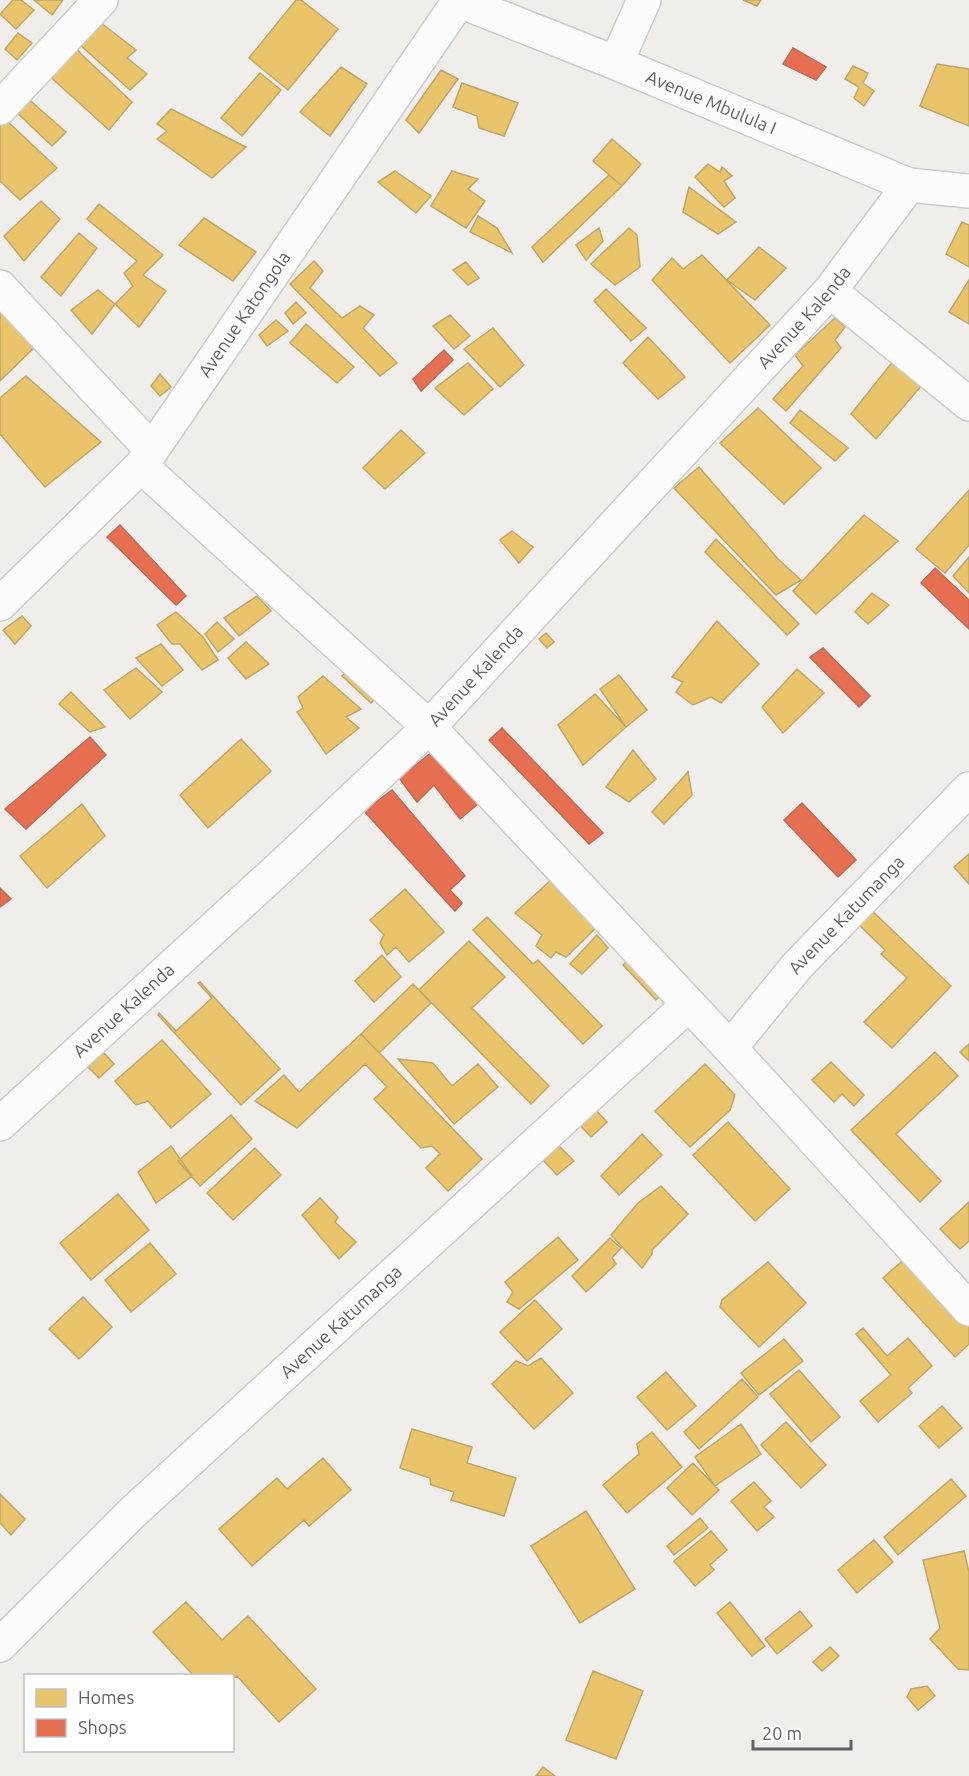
<svg xmlns="http://www.w3.org/2000/svg" width="969" height="1776" viewBox="0 0 969 1776" font-family="Ubuntu,sans-serif">
<style>
.homes{fill:#e9c46a;stroke:#c0a769;stroke-width:1.5}
.shops{fill:#e76f51;stroke:#be6b58;stroke-width:1.5}
.lines{fill:none;stroke-linecap:round;stroke-linejoin:round}
.minor-casing{stroke:#cbcccc;stroke-width:36}
.minor{stroke:#fdfcfc;stroke-width:33}
.labels{text-anchor:middle;stroke-width:6;stroke-linejoin:round;paint-order:stroke}
.street-label{font-size:18px;fill:#5f6368;stroke:#fff}
</style>
<rect width="100%" height="100%" fill="#efeeea"/>
<path class="homes" d="M13 0H21L34 10 16 29 0 14Z
M34 0H63L52 15Z
M296 0H301L338 29 288 90 249 58Z
M743 0H761L757 6Z
M101 23 136 50 127 58 147 74 130 90 78 43Z
M18 33 32 43 17 60 5 49Z
M72 43 81 54 132 102 109 130 45 72Z
M937 64 969 69V126L920 106Z
M853 66 868 73 863 83 874 91 864 106 854 98 859 87 845 79Z
M341 67 367 84 330 136 300 112Z
M441 70 458 79 419 133 406 120Z
M260 73 281 90 242 136 221 118Z
M462 83 518 103 504 136 479 128 477 116 453 107Z
M25 96 66 132 52 146 11 107Z
M171 109 246 147 212 178 157 139 167 131 157 124Z
M6 120 57 168 20 200 0 181V126Z
M612 139 641 164 622 186 593 161Z
M708 164 720 172 722 167 732 176 724 181 735 198 724 207 695 177Z
M395 171 431 196 416 213 378 182Z
M452 171 478 179 468 189 485 201 466 228 431 206Z
M609 175 622 186 543 262 532 247Z
M689 187 736 222 718 234 683 212Z
M41 201 60 219 24 261 4 236Z
M99 204 163 255 143 275 166 291 139 327 115 304 133 286 124 273 137 261 87 219Z
M478 216 497 228 512 253 470 232Z
M204 218 256 252 233 281 179 245Z
M962 222 969 225V267L946 254Z
M599 228 603 241 586 260 576 245Z
M629 228 637 235 640 267 615 285 591 264Z
M79 233 97 248 61 296 41 277Z
M759 247 786 268 755 300 727 280Z
M702 255 770 325 730 363 652 280 672 258 683 269Z
M314 261 323 271 310 288 342 318 360 306 374 315 363 328 397 363 380 376 290 284Z
M466 262 479 278 468 285 453 270Z
M969 280V324L949 312Z
M606 289 646 328 631 341 594 301Z
M98 290 115 304 92 334 71 310Z
M296 302 306 313 293 324 285 313Z
M0 304 41 341 0 381Z
M450 315 470 336 454 349 433 326Z
M835 318 845 327 835 340 841 348 786 411 773 399 803 366 795 355Z
M276 320 288 331 267 346 259 335Z
M306 324 354 367 337 383 290 343Z
M493 328 524 365 500 387 464 349Z
M648 337 685 377 658 399 623 363Z
M894 360 922 385 876 439 851 414Z
M468 363 493 389 464 415 435 388Z
M160 374 171 387 160 396 151 386Z
M26 376 101 442 45 487 0 434V398Z
M758 408 821 468 784 504 720 443Z
M800 410 848 448 835 461 790 423Z
M401 430 425 453 385 489 363 468Z
M699 467 778 559 801 580 776 595 674 488Z
M969 490V545L945 573 916 549Z
M864 515 898 541 816 614 793 591Z
M512 531 533 547 519 563 500 540Z
M716 539 799 624 787 635 705 552Z
M969 557V593L953 576Z
M872 593 889 605 868 624 855 612Z
M257 596 271 611 239 636 224 618Z
M176 612 203 637 218 660 202 670 180 644H172L157 625Z
M22 616 31 626 15 644 3 630Z
M717 621 759 664 721 703 711 697 693 705 676 692 683 682 672 677Z
M217 622 234 639 218 652 205 634Z
M546 633 554 642 547 648 539 639Z
M246 642 269 664 246 679 228 658Z
M161 644 183 670 162 686 136 658Z
M352 667 383 690 371 703 342 676Z
M136 668 162 692 130 719 104 690Z
M797 669 824 693 783 733 762 707Z
M619 675 647 710 626 727 600 689Z
M323 676 361 709 346 717 359 728 326 754 297 712 303 708 298 697Z
M71 692 105 727 90 732 59 704Z
M595 694 626 727 583 765 558 725Z
M241 739 271 771 208 828 180 795Z
M633 750 656 779 629 802 606 787Z
M688 772 692 795 664 824 652 812Z
M82 804 105 836 47 888 20 856Z
M969 854V884L954 867Z
M552 879 596 928 566 957 556 952 551 958 536 946 542 935 515 913Z
M405 889 444 932 409 962 396 947 387 955 380 943 384 935 370 920Z
M870 909 951 986 892 1048 864 1022 907 978 881 954 885 950 857 923Z
M487 917 533 964 538 960 602 1026 583 1044 473 930Z
M597 935 608 948 582 974 570 964Z
M469 941 505 977 472 1008 549 1086 531 1104 419 990Z
M382 955 401 977 374 1002 355 981Z
M633 955 666 990 656 1000 623 965Z
M200 982 280 1069 241 1105 158 1015 159 1013 176 1031 212 998 198 983Z
M413 984 431 1003 379 1053 361 1034Z
M361 1034 482 1159 448 1191 426 1168 440 1154 432 1146 421 1148 374 1099 387 1087 365 1064 297 1128 255 1101 284 1075 299 1092Z
M162 1040 211 1094 171 1128 148 1101 136 1105 115 1081Z
M969 1044V1061L960 1052Z
M103 1052 114 1064 99 1078 88 1067Z
M935 1052 958 1076 896 1134 941 1181 920 1202 851 1130Z
M398 1059 433 1063 452 1086 478 1064 498 1087 454 1124Z
M831 1062 864 1095 854 1106 842 1094 834 1102 812 1080Z
M705 1064 735 1095 730 1110 690 1147 655 1111Z
M595 1109 607 1122 591 1137 579 1124Z
M231 1115 252 1139 200 1186 178 1161Z
M728 1122 790 1189 755 1221 693 1155Z
M642 1134 662 1155 619 1195 601 1176Z
M171 1146 192 1176 156 1203 138 1172Z
M559 1146 574 1161 557 1175 543 1160Z
M255 1148 281 1175 233 1220 207 1193Z
M661 1186 688 1214 652 1250V1254L642 1268 611 1235 638 1203Z
M118 1194 149 1230 91 1280 60 1243Z
M320 1198 338 1217 335 1222 356 1242 339 1259 302 1215Z
M969 1202V1241L960 1249 940 1229Z
M558 1237 578 1260 519 1309 507 1302 513 1292 505 1282Z
M610 1238 621 1248 612 1258 616 1264 586 1292 572 1276Z
M150 1243 176 1274 131 1312 105 1280Z
M910 1254 969 1318V1344L955 1357 883 1278Z
M768 1262 806 1303 759 1347 720 1307 722 1300Z
M83 1297 112 1327 79 1359 49 1329Z
M535 1300 562 1329 527 1361 500 1332Z
M863 1328 887 1356 908 1338 932 1366 908 1388 912 1393 878 1422 860 1401 891 1375 856 1334Z
M784 1339 803 1361 759 1395 741 1373Z
M541 1358 573 1393 534 1429 492 1384 516 1361 528 1366Z
M799 1370 840 1417 811 1442 770 1394Z
M666 1372 696 1406 667 1430 637 1397Z
M742 1379 758 1397 699 1449 684 1432Z
M942 1406 962 1428 939 1448 919 1426Z
M786 1422 826 1465 801 1488 761 1445Z
M741 1424 761 1454 715 1486 695 1457Z
M412 1429 472 1447 467 1463 516 1478 504 1516 451 1500 454 1492 431 1485 430 1478 400 1468Z
M652 1432 682 1467 627 1513 603 1485 639 1454 637 1444Z
M323 1458 351 1490 309 1526 304 1520 252 1566 219 1529 277 1478 287 1489Z
M693 1463 719 1490 692 1515 667 1488Z
M951 1479 966 1496 898 1555 884 1537Z
M754 1482 771 1501 764 1507 774 1517 757 1531 731 1501Z
M0 1494 25 1519 11 1535 0 1523Z
M586 1511 635 1589 580 1623 531 1546Z
M700 1518 708 1528 674 1555 667 1546Z
M711 1531 727 1550 710 1565 714 1570 695 1586 674 1561Z
M874 1540 893 1562 857 1593 838 1570Z
M964 1551 969 1572V1670L958 1669 930 1639 940 1628 923 1560Z
M186 1602 222 1640 248 1616 316 1689 279 1722 237 1676 232 1679V1676H194L153 1632Z
M730 1602 765 1646 752 1656 717 1613Z
M800 1611 812 1626 777 1654 765 1639Z
M830 1647 839 1656 822 1671 813 1662Z
M593 1671 643 1691 616 1759 566 1740Z
M927 1686 935 1696 918 1710 907 1697 911 1689Z
M543 1767 555 1776H536Z"/>
<path class="shops" d="M793 48 826 67 816 80 783 64Z
M444 350 453 360 421 391 413 379Z
M120 525 186 596 176 605 107 537Z
M935 568 969 600V629L921 583Z
M823 648 870 696 859 707 810 657Z
M502 728 603 833 589 844 489 740Z
M90 737 106 755 26 829 5 809Z
M436 749 484 799 460 819 434 785 417 802 399 778Z
M392 790 465 876 450 890 462 903 455 911 364 811Z
M802 803 856 860 838 877 784 820Z
M0 888 11 899 0 907Z"/>
<g class="lines">
<g class="minor-casing">
<g id="minor">
<path id="s1" d="M457 0 616 63 909 185 969 191"/>
<path d="M616 63 644 0"/>
<path d="M0 108 101 0"/>
<path d="M0 287 152 450"/>
<path d="M830 291 969 404"/>
<path d="M141 466 429 727 730 1048 969 1309"/>
<path id="s2" d="M0 604 141 466 459 1"/>
<path id="s3" d="M730 1048 797 966 969 789"/>
<path id="s4" d="M0 1124 286 862 429 727 830 291 909 185"/>
<path id="s5" d="M0 1645 133 1512 688 1005"/>
</g>
</g>
<use href="#minor" class="minor"/>
</g>
<g class="labels">
<g class="street-label">
<text dy="6" stroke="none"><textPath href="#s1" startOffset="274">Avenue Mbulula I</textPath></text>
<text dy="6" stroke="none"><textPath href="#s2" startOffset="381">Avenue Katongola</textPath></text>
<text dy="6" stroke="none"><textPath href="#s4" startOffset="1140">Avenue Kalenda</textPath></text>
<text dy="6" stroke="none"><textPath href="#s4" startOffset="654">Avenue Kalenda</textPath></text>
<text dy="6" stroke="none"><textPath href="#s3" startOffset="177">Avenue Katumanga</textPath></text>
<text dy="6" stroke="none"><textPath href="#s4" startOffset="168">Avenue Kalenda</textPath></text>
<text dy="6" stroke="none"><textPath href="#s5" startOffset="470">Avenue Katumanga</textPath></text>
</g>
</g>
<rect x="24" y="1674" width="210" height="78" fill="#ffffff" stroke="#bfc1c3" stroke-width="1.5"/>
<rect x="36" y="1689" width="30" height="18" fill="#e9c46a" stroke="#bfc1c3" stroke-width="1.5"/>
<text x="78" y="1704" font-size="18" fill="#5f6368">Homes</text>
<rect x="36" y="1719" width="30" height="18" fill="#e76f51" stroke="#bfc1c3" stroke-width="1.5"/>
<text x="78" y="1734" font-size="18" fill="#5f6368">Shops</text>
<path d="M753 1740v9h98v-9" fill="none" stroke="#5f6368" stroke-width="3"/>
<text x="762" y="1740" font-size="18" fill="#5f6368" stroke="#ffffff" stroke-width="4.5" paint-order="stroke">20 m</text>
</svg>
